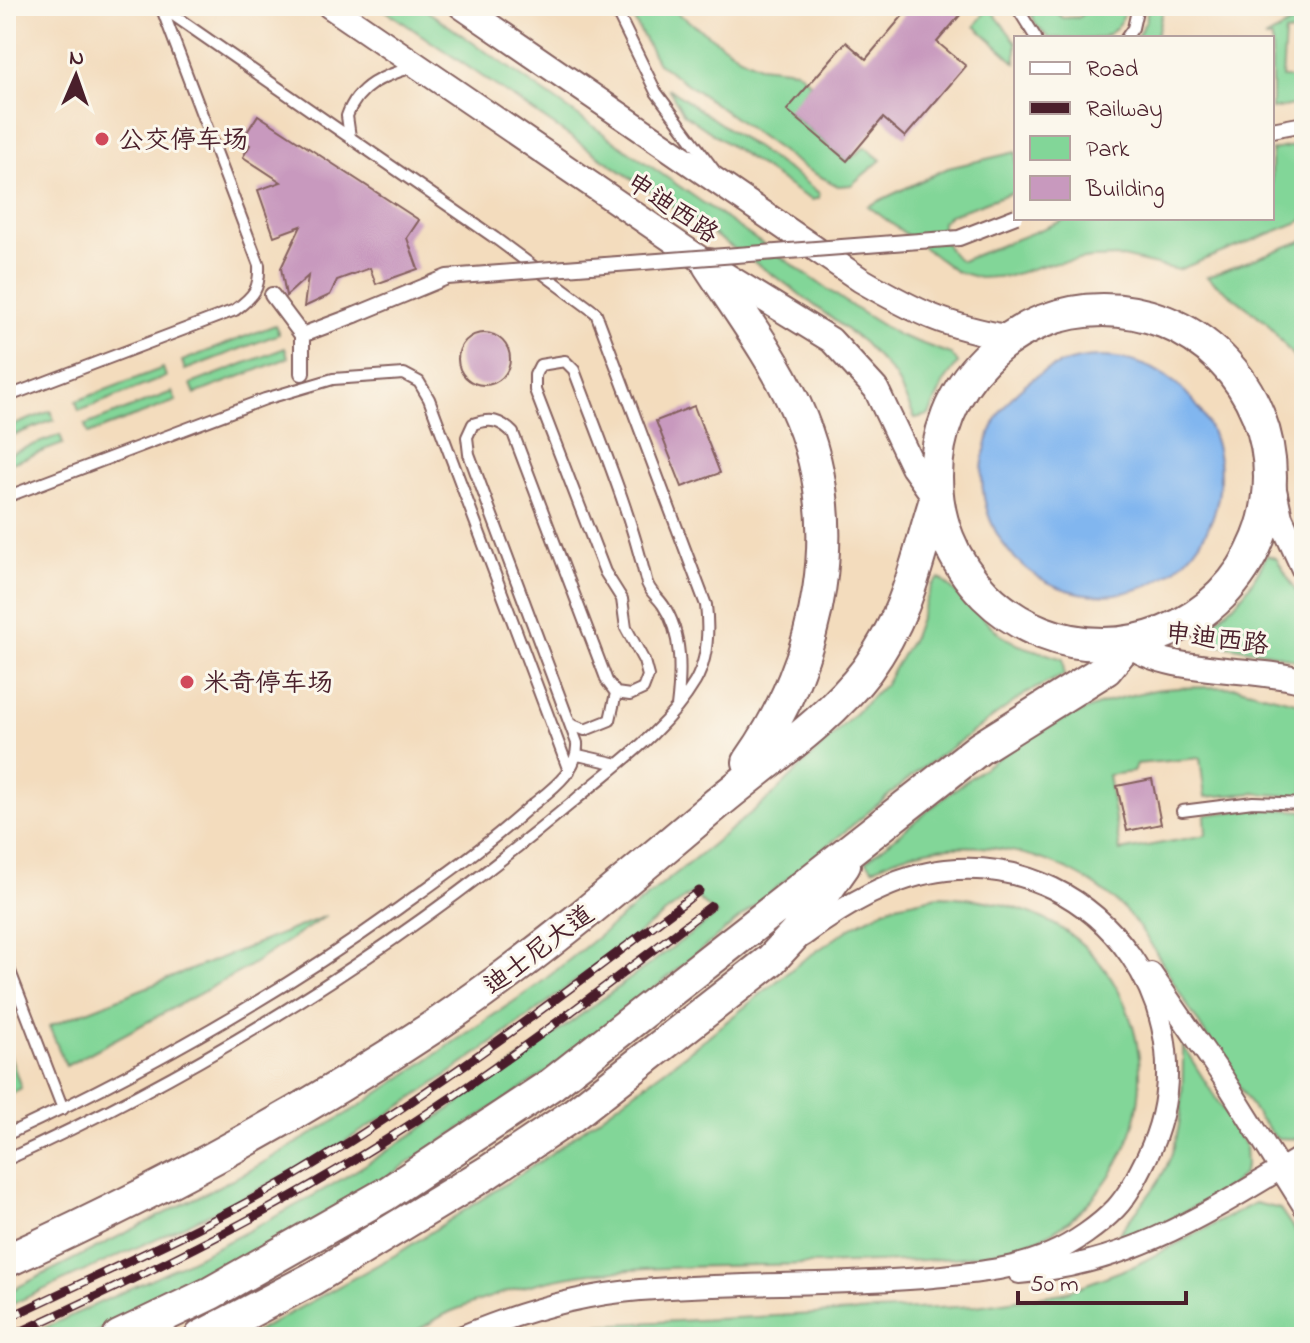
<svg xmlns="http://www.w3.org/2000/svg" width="1310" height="1343" viewBox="0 0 1310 1343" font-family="'Indie Flower','LXGW WenKai TC',sans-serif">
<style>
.green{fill:#82d698;stroke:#667a62;stroke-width:2}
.water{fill:#81b6ef;stroke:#666a8d;stroke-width:2}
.building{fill:#c899be}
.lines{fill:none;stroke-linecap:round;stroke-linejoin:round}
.service-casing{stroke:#85615e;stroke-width:14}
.pedestrian-casing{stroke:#85615e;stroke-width:18}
.minor-casing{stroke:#85615e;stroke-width:24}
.tertiary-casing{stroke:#85615e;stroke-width:28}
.trunk-casing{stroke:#85615e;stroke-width:36}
.service{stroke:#fff;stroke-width:10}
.pedestrian{stroke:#fff;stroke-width:14}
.minor{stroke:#fff;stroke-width:20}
.tertiary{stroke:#fff;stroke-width:24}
.trunk{stroke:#fff;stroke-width:32}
.rail-casing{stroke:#4a1f2b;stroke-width:9}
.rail{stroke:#fbf7ec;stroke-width:6;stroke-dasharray:18;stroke-linecap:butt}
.pedestrian-bridge-casing{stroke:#85615e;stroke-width:18;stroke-linecap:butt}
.pedestrian-bridge{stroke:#fff;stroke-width:14}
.poi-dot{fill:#d1495b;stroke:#fbf7ec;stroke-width:3}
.labels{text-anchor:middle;stroke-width:6;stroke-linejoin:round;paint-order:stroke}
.poi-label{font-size:26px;fill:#4a1f2b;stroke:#fbf7ec;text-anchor:start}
.street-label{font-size:26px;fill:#4a1f2b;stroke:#fbf7ec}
</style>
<rect width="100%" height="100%" fill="#fbf7ec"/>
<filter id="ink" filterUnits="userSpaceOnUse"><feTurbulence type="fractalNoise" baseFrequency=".0125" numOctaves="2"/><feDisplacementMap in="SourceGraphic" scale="16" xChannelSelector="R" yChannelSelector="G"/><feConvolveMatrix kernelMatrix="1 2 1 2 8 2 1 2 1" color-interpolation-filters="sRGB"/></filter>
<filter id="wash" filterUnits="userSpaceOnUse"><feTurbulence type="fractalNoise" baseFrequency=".006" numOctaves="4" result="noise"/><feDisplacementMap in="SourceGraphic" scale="32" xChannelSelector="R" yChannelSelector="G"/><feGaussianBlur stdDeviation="1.8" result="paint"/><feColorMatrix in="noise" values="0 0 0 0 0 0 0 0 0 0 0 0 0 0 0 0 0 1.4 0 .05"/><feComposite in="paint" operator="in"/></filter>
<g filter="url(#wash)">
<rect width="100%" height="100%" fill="#f3dcbd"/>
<path class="green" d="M379 6H420L856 309 898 335 951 354 958 363 944 382 929 415 915 418 895 376 863 342 786 284Z
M626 6H667L740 57 759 66 796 70 811 83 788 111 847 161 865 147 881 160 851 185 838 186 806 169 658 63Z
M1028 6H1049L1063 18 1080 17 1089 6H1126C1116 49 1086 38 1049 38L1036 25Z
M1148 6H1164L1156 38H1136L1146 21Z
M989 7 1016 42V63L975 26Z
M1304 17V31L1285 33 1282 78H1304V103L1272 109V38H1265Z
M668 88 800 178 819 193V198L812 200 801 194 684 114Z
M1304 144V220L1178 270 1122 257 1091 258 1044 265 1009 276 980 278 955 271 868 206 948 168 1016 152V191L950 215 942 222C941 238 948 252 961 261L1070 218H1272V150Z
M1304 240V370L1266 322 1207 277Z
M275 325 279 334 185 370 182 361Z
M285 348 288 358 195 394 191 384Z
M163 368 166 377 79 411 76 401Z
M172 392 176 401 88 434 85 425Z
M51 411 54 420 6 438V428Z
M60 435 63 444 6 465V455Z
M1267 555 1276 558 1304 604V663L1275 654 1203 642 1202 631C1235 607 1248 593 1267 555Z
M940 578 1001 635 1019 645 1063 659 1064 675 1028 692 917 772 576 1053 338 1209 224 1272 87 1337H24C140 1285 257 1232 365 1165 488 1088 600 999 717 915L692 893C559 993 427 1100 280 1178 191 1226 97 1264 6 1307V1293L247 1172 358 1107 538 985 772 796 885 684 913 637 932 585Z
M1235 687 1304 704V797L1255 793 1205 797 1200 758 1136 764 1133 772 1108 775 1120 851 1206 835 1205 815 1258 808 1304 811V1139L1276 1138 1260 1119C1234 1080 1209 1040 1184 1000 1169 976 1156 949 1139 927 1082 850 955 823 873 869L866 861C954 791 1036 712 1150 691 1177 686 1208 688 1235 687Z
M938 896C1013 899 1082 921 1119 992 1141 1033 1146 1082 1133 1127 1119 1172 1083 1220 1038 1239 987 1260 930 1260 875 1262 781 1266 686 1264 592 1273 546 1278 496 1294 452 1311 435 1318 417 1334 399 1337 385 1340 368 1337 353 1337 318 1337 283 1337 247 1337L397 1254 542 1160 686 1054 802 961 855 925 892 906Z
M326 916 245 969 66 1066 49 1026Z
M6 1043 21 1088 6 1097Z
M1183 1046 1245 1145 1246 1165 1243 1174 1229 1188 1128 1242 1118 1235C1131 1216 1147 1200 1159 1180 1184 1141 1183 1091 1183 1046Z
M1255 1203 1280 1209 1304 1244V1331L1297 1337H555L597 1325 976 1306 1063 1293 1134 1266Z"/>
<path class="water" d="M982 476a119 119 0 1 1 238 0a119 119 0 1 1-238 0Z"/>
<g id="blocks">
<path class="building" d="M911 6H968L937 42 966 66 905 137 883 118 847 161 787 110 846 42 866 59Z
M258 115 419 220 407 238 418 269 376 284 370 268 337 280 330 295 304 307 308 276 286 296 281 268 301 226 274 236 258 190 281 182 243 157 250 145 242 140Z
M458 359a26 26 0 1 1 52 0a26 26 0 1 1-52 0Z
M694 406 720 473 682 487 656 421Z
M1152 779 1161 824 1127 831 1117 786Z"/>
</g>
</g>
<g filter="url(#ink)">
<use href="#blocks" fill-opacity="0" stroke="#85615e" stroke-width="2"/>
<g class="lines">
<g class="service-casing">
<path id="service" d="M614 6 656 92 714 170
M1016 6 1036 38
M1126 38 1133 28 1138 6
M350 137 347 116C358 85 383 76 413 67
M6 397 235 310C254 296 260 289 259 265L162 9
M6 497 265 399 333 379 404 374 419 382 429 399 569 771
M570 724 585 730 610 720 616 693
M578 755 618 764
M1182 811 1253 802 1304 804
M6 961 63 1109
M6 1135C144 1071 275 997 399 908 442 877 485 847 524 812 544 794 579 774 577 743L469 454 467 437 473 424C491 418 500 420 513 433L607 681 616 693 630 695 643 689 648 676 644 661 626 628 622 599 605 572 535 390V375L540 365 565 361 574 370C600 440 629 508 646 580 649 592 657 596 663 605 683 634 681 674 677 707
M6 1160C210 1067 402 945 574 801 616 765 666 731 695 682 708 659 709 631 706 605L596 313 495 238 160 6"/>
</g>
<g class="pedestrian-casing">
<path id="pedestrian" d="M1272 130 1304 124
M272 295 302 335V373
M302 335 355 315"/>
</g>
<g class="minor-casing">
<path id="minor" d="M1151 973 1224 1079 1304 1207
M1019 1273C1131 1265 1211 1211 1304 1155
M460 1337C517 1313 578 1295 640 1290 737 1282 836 1286 933 1277 972 1273 1014 1270 1050 1254 1073 1244 1099 1226 1116 1208 1129 1194 1138 1175 1147 1157 1215 1018 1101 853 946 870 893 876 845 905 803 936"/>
</g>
<g class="tertiary-casing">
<path id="tertiary" d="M330 6 709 265 831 340 876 389 913 467 936 499
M461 6 861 280C918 313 945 326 1011 338
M1271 476 1280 517 1304 569
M1127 643C1166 675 1252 666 1304 681"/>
</g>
<g class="trunk-casing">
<path id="trunk" d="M709 265C739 311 772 355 795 405 849 521 821 661 749 762
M936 477a167 167 0 1 1 334 0a167 167 0 1 1-334 0Z
M6 1261C155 1193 299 1116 436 1025 534 959 624 882 714 806 762 765 829 721 867 670 909 612 915 565 936 499
M119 1337 211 1293 386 1194 552 1084 980 748 1106 669 1127 643
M201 1337 312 1279 488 1172 573 1115 771 960 796 933 844 865"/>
</g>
<use href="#service" class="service"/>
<use href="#pedestrian" class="pedestrian"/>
<use href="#minor" class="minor"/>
<use href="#tertiary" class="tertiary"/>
<use href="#trunk" class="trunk"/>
<g class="rail-casing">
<path id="rail" d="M6 1319C105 1271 209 1227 304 1170 442 1087 570 989 699 891
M9 1337C147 1274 284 1207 411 1124 515 1057 612 981 711 906"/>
</g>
<use href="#rail" class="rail"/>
<g class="pedestrian-bridge-casing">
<path id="pedestrian-bridge" d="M355 315 447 277 959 238 1016 216"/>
</g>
<use href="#pedestrian-bridge" class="pedestrian-bridge"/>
</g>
</g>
<g class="poi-dot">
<circle cx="102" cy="139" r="8"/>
<circle cx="187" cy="682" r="8"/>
</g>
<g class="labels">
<g class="poi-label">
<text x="118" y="148">公交停车场</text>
<text x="203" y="691">米奇停车场</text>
</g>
<g class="street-label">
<text transform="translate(673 207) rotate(34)" y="9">申迪西路</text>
<text transform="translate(1217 638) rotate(7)" y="9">申迪西路</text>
<text transform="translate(538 949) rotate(-37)" y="9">迪士尼大道</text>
</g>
</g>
<rect width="1310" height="1343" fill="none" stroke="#fbf7ec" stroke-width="32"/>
<rect x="1014" y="36" width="260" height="184" fill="#fbf7ec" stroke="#b4a19f" stroke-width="2"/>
<rect x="1030" y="62" width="40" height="12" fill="#ffffff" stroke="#b4a19f" stroke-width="2"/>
<text x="1086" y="76" font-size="24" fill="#4a1f2b">Road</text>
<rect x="1030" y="102" width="40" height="12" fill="#4a1f2b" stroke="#b4a19f" stroke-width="2"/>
<text x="1086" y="116" font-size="24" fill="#4a1f2b">Railway</text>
<rect x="1030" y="136" width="40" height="24" fill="#82d698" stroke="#b4a19f" stroke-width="2"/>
<text x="1086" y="156" font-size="24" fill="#4a1f2b">Park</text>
<rect x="1030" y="176" width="40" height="24" fill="#c899be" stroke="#b4a19f" stroke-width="2"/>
<text x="1086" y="196" font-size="24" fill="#4a1f2b">Building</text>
<g transform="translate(76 76) rotate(2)" stroke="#fbf7ec" stroke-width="6" paint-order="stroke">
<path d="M0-6L14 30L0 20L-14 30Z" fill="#4a1f2b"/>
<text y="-12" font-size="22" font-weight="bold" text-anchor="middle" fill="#4a1f2b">N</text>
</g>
<path d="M1018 1291v12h168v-12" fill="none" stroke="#4a1f2b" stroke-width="4"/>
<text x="1030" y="1291" font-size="24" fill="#4a1f2b" stroke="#fbf7ec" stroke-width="6" paint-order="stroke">50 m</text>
</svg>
